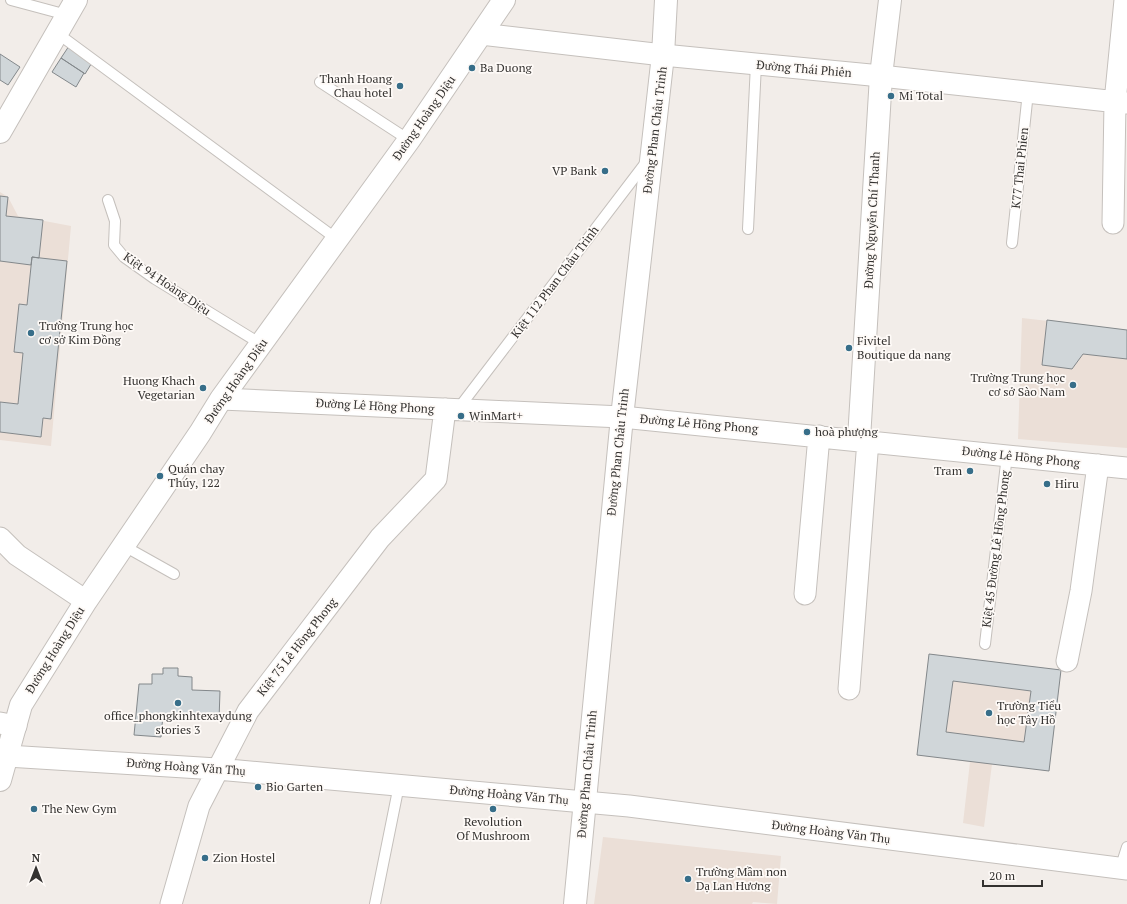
<svg xmlns="http://www.w3.org/2000/svg" width="1127" height="904" viewBox="0 0 1127 904" font-family="'PT Serif',serif">
<style>
.built{fill:#ebdfd7}
.building{fill:#d0d6d9;stroke:#83888b;fill-rule:evenodd}
.lines{fill:none;stroke-linecap:round;stroke-linejoin:round}
.lane-casing{stroke:#c5c0bc;stroke-width:12}
.street-casing{stroke:#c5c0bc;stroke-width:23}
.secondary-casing{stroke:#c5c0bc;stroke-width:24}
.lane{stroke:#fff;stroke-width:10}
.street{stroke:#fff;stroke-width:21}
.secondary{stroke:#fff;stroke-width:22}
.poi-dot{fill:#376e89;stroke:#fefaf7;stroke-width:1.5}
.labels{text-anchor:middle;stroke-width:3.5;stroke-linejoin:round;paint-order:stroke}
.poi-label{font-size:12px;fill:#343230;stroke:#fefaf7;text-anchor:start}
.street-label{font-size:12px;fill:#343230;stroke:#fefaf7}
</style>
<rect width="100%" height="100%" fill="#f2ede9"/>
<path class="built" d="M0 192 8 197 18 216 71 226 51 446 0 440Z
M1022 318 1127 330V448L1018 439Z
M929 654 1061 670 1049 771 992 764 984 827 963 823 970 762 917 755Z
M603 837 781 856 777 904 753 902 752 904H594Z"/>
<path class="building" d="M69 46 93 61 85 74 61 58Z
M0 54 20 67 8 85 0 80Z
M61 58 84 73 76 87 52 72Z
M0 196 8 197 6 216 43 220 39 258 32 257 31 265 0 261Z
M32 257 67 261 51 419 43 418 41 437 0 432V402L18 404 23 353 14 352 19 304 27 305Z
M1047 320 1127 330V359L1083 354 1072 369 1042 365Z
M929 654 1061 670 1049 771 917 755ZM953 681 1031 691 1024 742 946 732Z
M163 668H178V676L192 677V690L220 691 219 720 163 715 161 737 134 735 139 684H152V674H163Z"/>
<g class="lines">
<g class="lane-casing">
<path id="lane" d="M11 0 67 15
M57 33 338 240
M320 82 409 140
M108 200 115 221 114 245 124 257 155 279 261 344
M748 229 756 64
M1012 243 1028 92
M458 409 647 161
M124 546 174 574
M985 644 1007 455
M1120 869 1127 847
M375 904 399 785"/>
</g>
<g class="street-casing">
<path id="street" d="M481 34 663 55 881 76 1127 103
M1113 223 1115 102 1125 0
M221 399 622 417 1127 468
M0 538 17 555 86 601
M805 594 819 436
M1067 661 1081 591 1098 465
M849 689 868 440
M0 723 16 726
M7 756 217 769 629 806 1127 869
M171 904 199 806 248 711 380 538 436 479 445 409"/>
</g>
<g class="secondary-casing">
<path id="secondary" d="M0 132 76 0
M859 439 881 76 890 0
M0 780 21 705 86 601 200 433 221 399 409 140 504 0
M575 904 622 417 663 55 666 0"/>
</g>
<use href="#lane" class="lane"/>
<use href="#street" class="street"/>
<use href="#secondary" class="secondary"/>
</g>
<g class="poi-dot">
<circle cx="472" cy="68" r="4"/>
<circle cx="400" cy="86" r="4"/>
<circle cx="891" cy="96" r="4"/>
<circle cx="605" cy="171" r="4"/>
<circle cx="31" cy="333" r="4"/>
<circle cx="849" cy="348" r="4"/>
<circle cx="1073" cy="385" r="4"/>
<circle cx="203" cy="388" r="4"/>
<circle cx="461" cy="416" r="4"/>
<circle cx="807" cy="432" r="4"/>
<circle cx="970" cy="471" r="4"/>
<circle cx="160" cy="476" r="4"/>
<circle cx="1047" cy="484" r="4"/>
<circle cx="178" cy="703" r="4"/>
<circle cx="989" cy="713" r="4"/>
<circle cx="258" cy="787" r="4"/>
<circle cx="34" cy="809" r="4"/>
<circle cx="493" cy="809" r="4"/>
<circle cx="205" cy="858" r="4"/>
<circle cx="688" cy="879" r="4"/>
</g>
<g class="labels">
<g class="poi-label">
<text x="480" y="72">Ba Duong</text>
<text x="392" y="83" text-anchor="end">Thanh Hoang<tspan x="392" dy="14">Chau hotel</tspan></text>
<text x="899" y="100">Mi Total</text>
<text x="597" y="175" text-anchor="end">VP Bank</text>
<text x="39" y="330">Trường Trung học<tspan x="39" dy="14">cơ sở Kim Đồng</tspan></text>
<text x="857" y="345">Fivitel<tspan x="857" dy="14">Boutique da nang</tspan></text>
<text x="1065" y="382" text-anchor="end">Trường Trung học<tspan x="1065" dy="14">cơ sở Sào Nam</tspan></text>
<text x="195" y="385" text-anchor="end">Huong Khach<tspan x="195" dy="14">Vegetarian</tspan></text>
<text x="469" y="420">WinMart+</text>
<text x="815" y="436">hoà phượng</text>
<text x="168" y="473">Quán chay<tspan x="168" dy="14">Thúy, 122</tspan></text>
<text x="962" y="475" text-anchor="end">Tram</text>
<text x="1055" y="488">Hiru</text>
<text x="997" y="710">Trường Tiểu<tspan x="997" dy="14">học Tây Hồ</tspan></text>
<text x="178" y="720" text-anchor="middle">office_phongkinhtexaydung<tspan x="178" dy="14">stories 3</tspan></text>
<text x="266" y="791">Bio Garten</text>
<text x="42" y="813">The New Gym</text>
<text x="493" y="826" text-anchor="middle">Revolution<tspan x="493" dy="14">Of Mushroom</tspan></text>
<text x="213" y="862">Zion Hostel</text>
<text x="696" y="876">Trường Mầm non<tspan x="696" dy="14">Dạ Lan Hương</tspan></text>
</g>
<g class="street-label">
<text transform="translate(804 69) rotate(5)" y="4">Đường Thái Phiên</text>
<text transform="translate(424 118) rotate(-55)" y="4">Đường Hoàng Diệu</text>
<text transform="translate(655 130) rotate(-83)" y="4">Đường Phan Châu Trinh</text>
<text transform="translate(1020 168) rotate(-84)" y="4">K77 Thai Phien</text>
<text transform="translate(872 220) rotate(-87)" y="4">Đường Nguyễn Chí Thanh</text>
<text transform="translate(555 282) rotate(-53)" y="4">Kiệt 112 Phan Châu Trinh</text>
<text transform="translate(167 284) rotate(34)" y="4">Kiệt 94 Hoàng Diệu</text>
<text transform="translate(236 381) rotate(-55)" y="4">Đường Hoàng Diệu</text>
<text transform="translate(375 406) rotate(3)" y="4">Đường Lê Hồng Phong</text>
<text transform="translate(699 424) rotate(5)" y="4">Đường Lê Hồng Phong</text>
<text transform="translate(618 452) rotate(-84)" y="4">Đường Phan Châu Trinh</text>
<text transform="translate(1021 457) rotate(6)" y="4">Đường Lê Hồng Phong</text>
<text transform="translate(996 549) rotate(-83)" y="4">Kiệt 45 Đường Lê Hồng Phong</text>
<text transform="translate(297 647) rotate(-52)" y="4">Kiệt 75 Lê Hồng Phong</text>
<text transform="translate(55 650) rotate(-58)" y="4">Đường Hoàng Diệu</text>
<text transform="translate(186 767) rotate(4)" y="4">Đường Hoàng Văn Thụ</text>
<text transform="translate(587 774) rotate(-85)" y="4">Đường Phan Châu Trinh</text>
<text transform="translate(509 795) rotate(5)" y="4">Đường Hoàng Văn Thụ</text>
<text transform="translate(831 832) rotate(7)" y="4">Đường Hoàng Văn Thụ</text>
</g>
</g>
<g transform="translate(36 868)" stroke="#fefaf7" stroke-width="3" paint-order="stroke">
<path d="M0-3L7 15L0 10L-7 15Z" fill="#343230"/>
<text y="-6" font-size="11" font-weight="bold" text-anchor="middle" fill="#343230">N</text>
</g>
<path d="M983 880v6h59v-6" fill="none" stroke="#343230" stroke-width="2"/>
<text x="989" y="880" font-size="12" fill="#343230" stroke="#fefaf7" stroke-width="3" paint-order="stroke">20 m</text>
</svg>
